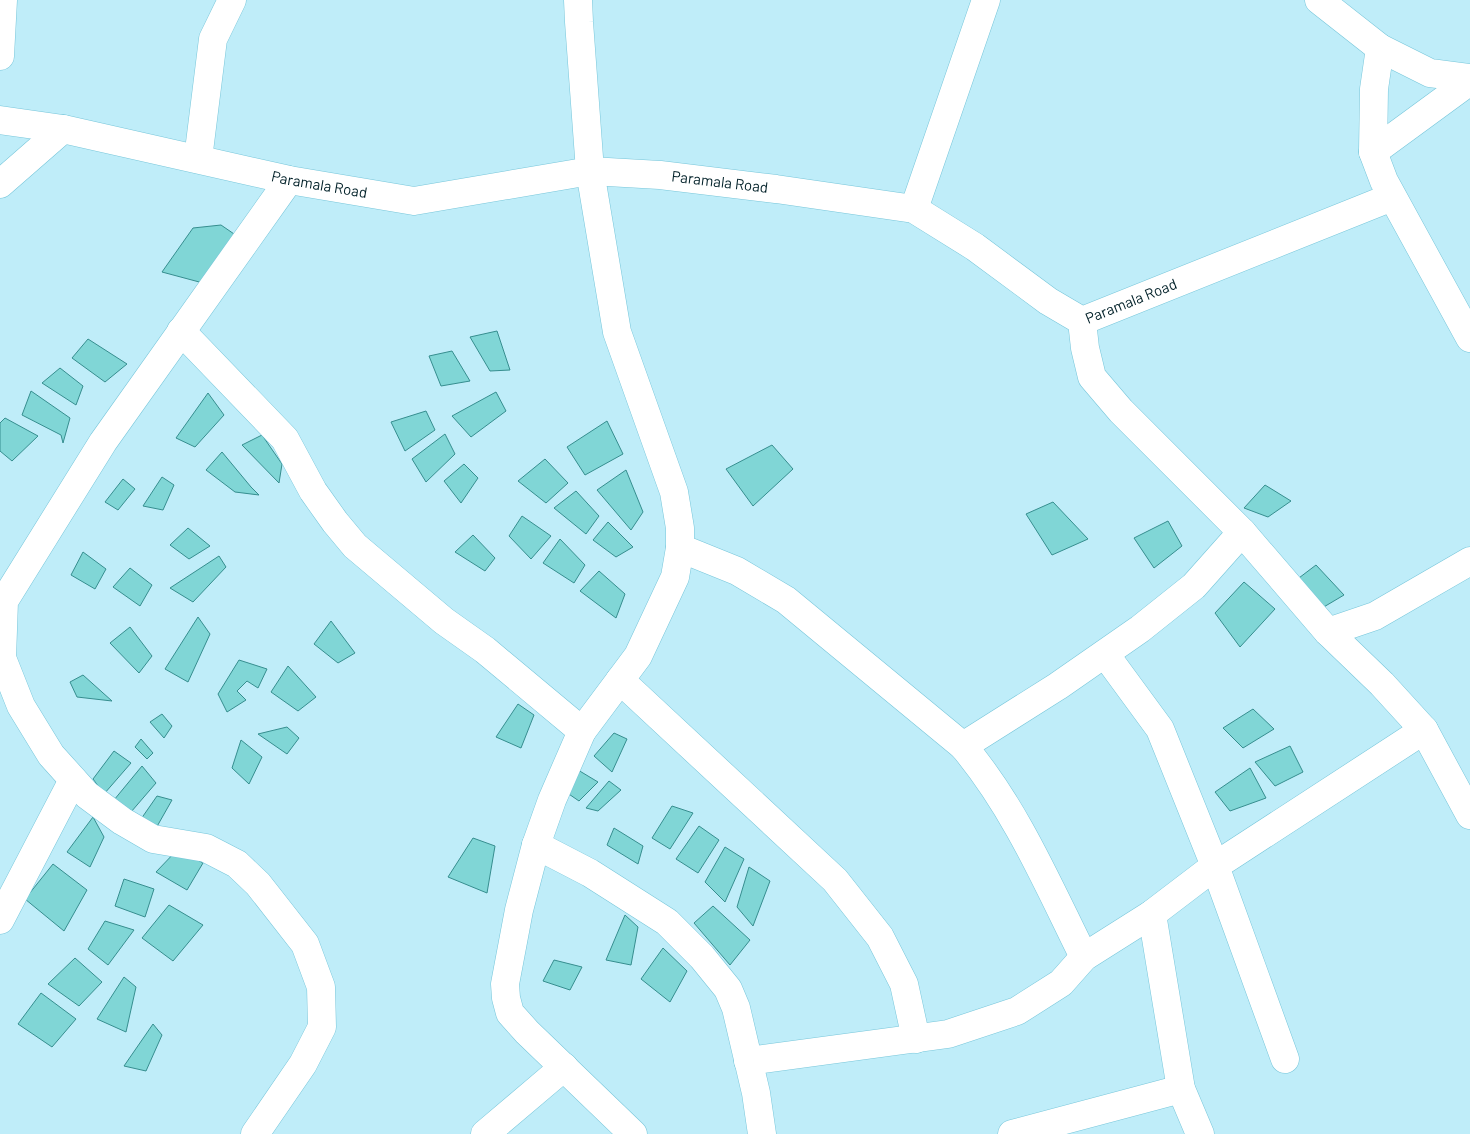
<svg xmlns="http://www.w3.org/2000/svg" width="1470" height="1134" viewBox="0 0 1470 1134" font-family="Barlow,sans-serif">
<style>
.building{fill:#80d6d6;stroke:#368e8f}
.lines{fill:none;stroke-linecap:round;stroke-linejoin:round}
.street-casing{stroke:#77c6da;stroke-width:29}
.street{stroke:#fff;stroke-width:28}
.labels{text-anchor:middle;stroke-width:4;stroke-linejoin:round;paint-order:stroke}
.street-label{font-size:15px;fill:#002028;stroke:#bfedf9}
</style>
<rect width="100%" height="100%" fill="#bfedf9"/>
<path class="building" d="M221 225 237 236 203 283 162 272 193 228Z
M497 331 510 370 490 371 470 337Z
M88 339 127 364 105 382 72 358Z
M452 351 470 381 441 386 429 356Z
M60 368 83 386 76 405 42 383Z
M31 391 70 418 63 443 61 435 22 415Z
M496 392 506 411 471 437 452 416Z
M208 393 224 415 195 447 176 438Z
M426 411 435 430 405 451 391 422Z
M5 418 38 436 12 461 0 451V423Z
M607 421 623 454 585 475 567 447Z
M445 434 455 454 426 482 412 459Z
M262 435 282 464 279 483 242 445Z
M772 445 793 469 753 506 726 469Z
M222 452 251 487 259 495 235 492 206 470Z
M545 459 568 483 546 503 518 481Z
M464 464 478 478 461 503 444 481Z
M626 470 643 512 631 530 597 490Z
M162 477 174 485 163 510 143 506Z
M123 479 135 489 118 510 105 502Z
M1265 485 1291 501 1268 517 1244 508Z
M576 491 599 516 586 534 554 508Z
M1053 502 1088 539 1052 555 1026 514Z
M522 516 551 536 531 559 509 536Z
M1168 521 1182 546 1154 568 1134 538Z
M608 522 633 547 616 557 593 540Z
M188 528 210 546 189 559 170 545Z
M473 535 495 558 485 571 455 552Z
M560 539 585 565 574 583 543 563Z
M83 552 106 569 95 589 71 575Z
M219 556 226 567 193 602 170 588Z
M1316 565 1344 595 1317 611 1291 584Z
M130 568 152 585 140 606 113 587Z
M599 571 625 594 616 618 580 591Z
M1244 582 1275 609 1240 647 1215 613Z
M198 617 210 634 188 682 165 669Z
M331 621 355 653 338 663 314 644Z
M130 627 152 656 139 673 110 643Z
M239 660 267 669 258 688 247 681 237 691 246 700 227 712 218 694Z
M288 666 316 697 298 711 271 692Z
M83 675 112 701 77 697 70 682Z
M518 704 534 715 521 748 496 737Z
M1253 709 1274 729 1243 748 1223 728Z
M162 714 172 726 164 738 150 722Z
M287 727 299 738 287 754 258 734Z
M614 733 627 739 612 772 594 756Z
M141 739 153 753 147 759 135 747Z
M241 740 262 757 249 784 232 768Z
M1290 746 1303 772 1275 786 1255 762Z
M114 751 131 763 104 794 93 779Z
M142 766 156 783 131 812 114 800Z
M1250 768 1266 798 1230 811 1215 792Z
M578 770 598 782 579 801 563 790Z
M609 781 621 790 598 811 586 808Z
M157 796 172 800 155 830 141 819Z
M672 806 693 813 670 849 652 838Z
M93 817 104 837 90 867 67 852Z
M699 826 719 840 698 873 676 859Z
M614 828 643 846 638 864 607 845Z
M473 838 495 846 487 893 448 877Z
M725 847 744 859 725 902 705 882Z
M178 849 203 863 187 890 156 872Z
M53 864 87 890 64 931 25 899Z
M749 867 770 881 753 926 737 907Z
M124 879 154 889 145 917 115 906Z
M169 905 203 925 173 961 142 938Z
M713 906 750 940 730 965 694 923Z
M625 915 638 927 631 965 606 960Z
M105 921 134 930 108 965 88 949Z
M663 948 687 971 670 1002 641 979Z
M75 958 102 982 79 1006 48 984Z
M554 960 582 967 570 990 543 981Z
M124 977 136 987 126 1032 97 1019Z
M41 993 76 1019 52 1047 18 1024Z
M153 1024 162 1035 146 1071 124 1066Z"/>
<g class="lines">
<g class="street-casing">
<g id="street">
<path d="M578 0 579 22 590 171 617 332 674 492 680 528V548L675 577 638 656 582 731 552 800 536 845 519 910 505 984 506 998 510 1013 527 1032 633 1134"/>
<path d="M1319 0 1380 48 1430 73 1470 78"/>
<path d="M1380 48 1374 89 1373 152 1384 181 1470 338"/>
<path d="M0 56 3 0"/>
<path id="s1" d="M0 120 63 129 289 180 414 201 590 171 660 175 776 189 914 209 975 247 1048 301 1082 321 1392 197"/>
<path d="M1373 152 1470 81"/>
<path d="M198 159 213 39 232 0"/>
<path d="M0 184 63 129"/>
<path d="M914 209 986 0"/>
<path d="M1082 321 1085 348 1092 377 1121 411 1242 532 1328 632 1382 684 1424 730 1470 815"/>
<path d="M181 331 285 439 313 491 335 522 355 546 444 621 485 650 582 731"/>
<path d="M680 548 737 571 786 600 963 746C1016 809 1048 885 1084 957"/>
<path d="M1328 632 1375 616 1470 561"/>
<path d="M1105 654 1160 729 1215 866 1285 1059"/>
<path d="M620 680 835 880 880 937 904 984 916 1039"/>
<path d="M963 746 1058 686 1140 629 1194 586 1242 532"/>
<path d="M536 845 590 873 667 922 702 957 728 989 736 1008 756 1093 762 1134"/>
<path d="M1152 914 1181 1089 1200 1134"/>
<path d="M0 920 73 780"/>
<path d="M748 1061 948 1034 1017 1011 1061 983 1084 957 1152 914 1215 866 1424 730"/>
<path d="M255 1134 303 1064 322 1027 321 987 305 944 258 884 237 864 206 848 153 839 122 821 87 795 51 755 21 706 2 658 4 601 103 442 289 180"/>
<path d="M485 1134 564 1067"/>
<path d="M1012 1134 1181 1089"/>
</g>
</g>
<use href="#street" class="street"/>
</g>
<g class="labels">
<g class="street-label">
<text dy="5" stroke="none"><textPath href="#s1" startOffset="731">Paramala Road</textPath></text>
<text dy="5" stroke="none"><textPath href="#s1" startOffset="326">Paramala Road</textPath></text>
<text dy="5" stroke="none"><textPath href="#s1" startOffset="1182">Paramala Road</textPath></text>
</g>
</g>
</svg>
